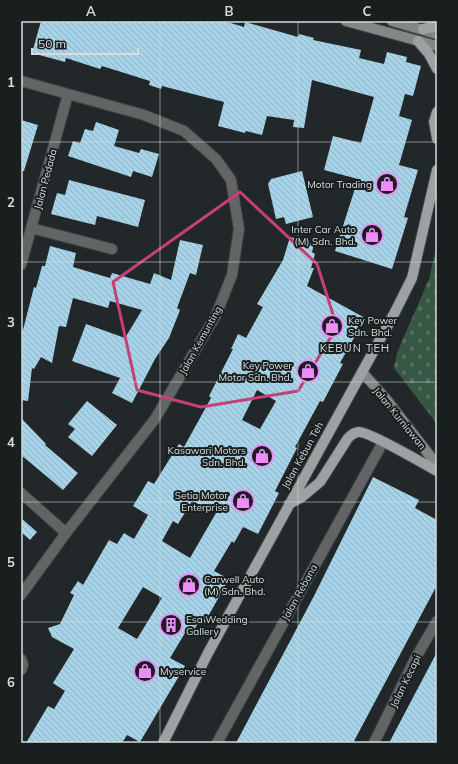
<svg xmlns="http://www.w3.org/2000/svg" width="458" height="764" viewBox="0 0 458 764" font-family="Mulish,sans-serif">
<style>
.cemetery{fill:url(#cemetery-stones)}
.building{fill:url(#building-back-hatch);fill-rule:evenodd}
.lines{fill:none;stroke-linecap:round;stroke-linejoin:round}
.street-casing{stroke:#3f4546;stroke-width:12}
.secondary-casing{stroke:#3f4546;stroke-width:12}
.primary-casing{stroke:#3f4546;stroke-width:12}
.street{stroke:#626564;stroke-width:10}
.secondary{stroke:#838887;stroke-width:10}
.primary{stroke:#9ca2a1;stroke-width:10}
.marked{fill:none;stroke:#c63f75;stroke-width:3;stroke-linejoin:round}
.grid{fill:none;stroke:#d8dcdd;stroke-width:1;stroke-opacity:0.55}
.labels{text-anchor:middle;stroke-width:4;stroke-linejoin:round;paint-order:stroke}
.street-label{font-size:10px;fill:#d8dcdd;stroke:#191f1f}
.poi-label{font-size:10px;fill:#d8dcdd;stroke:#191f1f;text-anchor:end}
.neighbourhood-label{font-size:11px;letter-spacing:1px;fill:#d8dcdd;stroke:#191f1f}
.neatline{fill:none;stroke:#d8dcdd;stroke-width:1.5}
.grid-label{font-size:13px;text-anchor:middle;font-weight:bold;fill:#d8dcdd}
</style>
<defs>
<pattern id="cemetery-stones" width="16" height="16" patternUnits="userSpaceOnUse"><rect width="16" height="16" fill="#365743"/><path d="M2 7V4a2 2 0 0 1 4 0v3zM10 15v-3a2 2 0 0 1 4 0v3z" fill="#526f5e"/></pattern>
<pattern id="building-back-hatch" width="6" height="6" patternUnits="userSpaceOnUse"><rect width="6" height="6" fill="#a7d3e8"/><path d="M-1 5l2 2M0 0l6 6M5-1l2 2" fill="none" stroke="#8eafbe"/></pattern>
</defs>
<rect width="100%" height="100%" fill="#222829"/>
<path class="cemetery" d="M437 244V424L394 368 397 353 429 279Z"/>
<path class="building" d="M41 21H224L244 27 245 22 298 37 299 34 314 38 313 40 361 50 359 58 384 64 387 52 407 57 406 62 421 66 413 96 405 94 399 116 412 120 399 165 418 170 404 217 408 218 392 269 335 251 358 179 324 170 333 136 361 143 374 97 312 80 304 128 293 127 294 120 267 116 262 135 246 131 245 133 218 126 224 102 162 86 161 89 149 85 150 81 102 66 100 69 66 58 65 62 32 53Z
M21 120 38 125 24 171H21Z
M96 122 119 130 114 146 139 153 141 149 159 154 152 177 133 171 131 177 68 156 73 141 80 143 85 129 93 131Z
M302 171 313 217 286 224 284 217 276 219 268 184 271 179Z
M69 180 145 200 138 227 97 216 95 225 51 214 57 193 65 195Z
M290 237 314 244 312 252 315 254 311 268H314L307 286 365 318 340 363 343 364 323 402 320 401 295 447 297 448 275 491 279 493 258 534 243 527 234 543 232 541 214 571 229 579 205 622 200 620 190 636 185 633 170 658 185 666 140 742 127 735 122 743H26L48 706 54 709 65 691 53 683 74 649 52 637 48 628 60 624 74 595 70 593 78 581 83 585 109 540 117 544 124 533 134 539 148 515 133 506 148 481 154 484 179 444 184 447 211 398 209 396 233 349H231L238 334 246 338 263 307 257 304 283 260ZM257 390 276 401 260 429 242 420ZM192 501 216 513 190 558 162 541 173 521 178 524ZM143 587 162 598 137 639 118 628Z
M180 240 203 245 196 275 190 273 177 308 180 310 169 338 155 359 132 403 112 393 120 378 72 361 86 324 125 338 142 310 110 301 108 308 73 298 66 327 59 326 52 363 41 357 34 369 32 368 28 401 21 400V329L23 330 34 287 36 288 42 266H45L50 246 76 253 73 267 110 278 112 273 150 284 154 273 171 280Z
M87 401 117 425 92 456 68 437 75 429 68 424Z
M21 418 46 444 45 445 78 473 63 490 21 455Z
M373 477 419 500 415 508 437 520V585L353 743H236L314 596Z
M21 518 37 532 30 540 21 532Z
M437 652V743H389Z"/>
<g class="lines">
<g class="street-casing">
<path id="street" d="M21 81 144 115 184 131 216 159 231 180 239 229 232 275 216 315 155 419 66 533 21 595
M31 228 112 249
M21 265 68 94
M21 493 66 533
M21 659 23 665 21 670
M217 743 383 442
M374 743 415 659 437 621"/>
</g>
<g class="secondary-casing">
<path id="secondary" d="M346 21 437 46
M392 21 437 34
M362 372 386 399 437 465"/>
</g>
<g class="primary-casing">
<path id="primary" d="M423 29 437 26
M418 41 429 54 437 69
M437 112 434 122 437 139
M289 504 302 497 320 482 348 438C351 435 355 432 359 432 370 432 424 464 437 471
M163 743 208 653 395 312 412 278 437 170"/>
</g>
<use href="#street" class="street"/>
<use href="#secondary" class="secondary"/>
<use href="#primary" class="primary"/>
</g>
<path class="marked" d="M240 192 317 264 337 327 298 391 201 407 137 390 113 282Z"/>
<path class="grid" d="M160 21V743M298 21V743M21 142H437M21 262H437M21 382H437M21 502H437M21 622H437"/>
<defs>
<g id="shop-ring" transform="scale(1.15)"><circle r="9.5" fill="#191f1f" stroke="#ee8cf9" stroke-width="1.5"/><path d="M-5-2.5h2.3a2.7 3.5 0 0 1 5.4 0H5L5.5 6h-11ZM-1.5-2.5h3a1.5 2.3 0 0 0-3 0Z" fill="#ee8cf9"/></g>
<g id="building-ring" transform="scale(1.15)"><circle r="9.5" fill="#191f1f" stroke="#ee8cf9" stroke-width="1.5"/><path d="M-4-6H4V6H1V3H-1V6H-4ZM-2.5-4.3h1.7v1.8h-1.7ZM.8-4.3h1.7v1.8H.8ZM-2.5-1h1.7V.8h-1.7ZM.8-1h1.7V.8H.8Z" fill="#ee8cf9"/></g>
</defs>
<g fill-rule="evenodd">
<use href="#shop-ring" x="387" y="184"/>
<use href="#shop-ring" x="372" y="235"/>
<use href="#shop-ring" x="332" y="326"/>
<use href="#shop-ring" x="308" y="371"/>
<use href="#shop-ring" x="262" y="456"/>
<use href="#shop-ring" x="243" y="501"/>
<use href="#shop-ring" x="189" y="585"/>
<use href="#building-ring" x="171" y="625"/>
<use href="#shop-ring" x="145" y="671"/>
</g>
<g class="labels">
<g class="street-label">
<text transform="translate(45 179) rotate(-75)" y="4">Jalan Pedada</text>
<text transform="translate(200 340) rotate(-61)" y="4">Jalan Kemunting</text>
<text transform="translate(400 418) rotate(51)" y="4">Jalan Kurniawan</text>
<text transform="translate(302 455) rotate(-61)" y="4">Jalan Kebun Teh</text>
<text transform="translate(299 592) rotate(-61)" y="4">Jalan Rebana</text>
<text transform="translate(405 681) rotate(-64)" y="4">Jalan Kecapi</text>
</g>
<g class="poi-label">
<text x="372" y="188">Motor Trading</text>
<text x="356" y="233">Inter Car Auto<tspan x="356" dy="12">(M) Sdn. Bhd.</tspan></text>
<text x="348" y="324" text-anchor="start">Key Power<tspan x="348" dy="12">Sdn. Bhd.</tspan></text>
<text x="292" y="369">Key Power<tspan x="292" dy="12">Motor Sdn. Bhd.</tspan></text>
<text x="246" y="454">Kasawari Motors<tspan x="246" dy="12">Sdn. Bhd.</tspan></text>
<text x="228" y="499">Setia Motor<tspan x="228" dy="12">Enterprise</tspan></text>
<text x="204" y="583" text-anchor="start">Carwell Auto<tspan x="204" dy="12">(M) Sdn. Bhd.</tspan></text>
<text x="186" y="623" text-anchor="start">Esa Wedding<tspan x="186" dy="12">Gallery</tspan></text>
<text x="160" y="675" text-anchor="start">Myservice</text>
</g>
<g class="neighbourhood-label">
<text x="355" y="352">KEBUN TEH</text>
</g>
</g>
<rect width="458" height="764" fill="none" stroke="#191f1f" stroke-width="44"/>
<path d="M32 48v6h106v-6" fill="none" stroke="#d8dcdd" stroke-width="2"/>
<text x="38" y="48" font-size="12" fill="#d8dcdd" stroke="#191f1f" stroke-width="3" paint-order="stroke">50 m</text>
<rect x="22" y="22" width="414" height="720" class="neatline"/>
<g class="grid-label">
<text x="91" y="16">A</text>
<text x="229" y="16">B</text>
<text x="367" y="16">C</text>
<text x="11" y="87">1</text>
<text x="11" y="207">2</text>
<text x="11" y="327">3</text>
<text x="11" y="447">4</text>
<text x="11" y="567">5</text>
<text x="11" y="687">6</text>
</g>
</svg>
